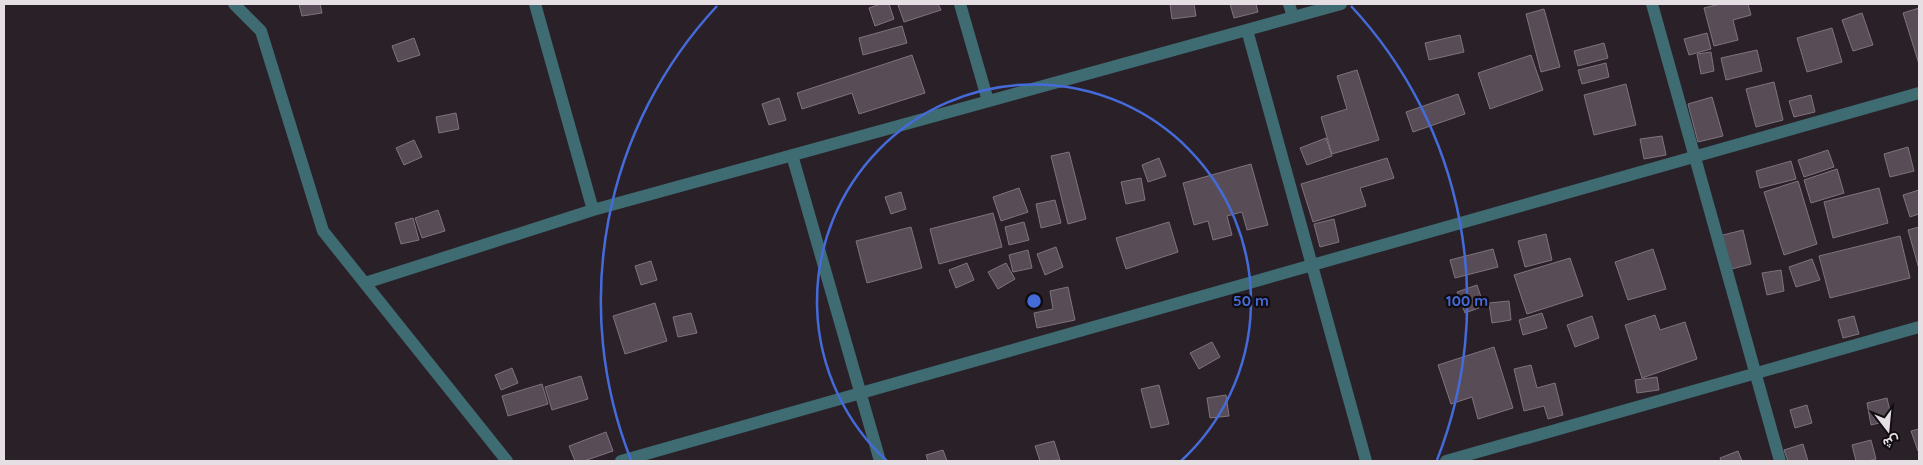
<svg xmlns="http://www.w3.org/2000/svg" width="1923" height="465" viewBox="0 0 1923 465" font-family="Quicksand,Vazirmatn,sans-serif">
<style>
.building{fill:#584d56;stroke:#7f737d}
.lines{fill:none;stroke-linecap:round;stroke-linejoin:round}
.street{stroke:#3f6b72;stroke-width:12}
.ring{fill:none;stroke:#456bda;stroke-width:2.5}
.centre{fill:#456bda;stroke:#100c0f;stroke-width:2.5}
.ring-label{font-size:15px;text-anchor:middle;font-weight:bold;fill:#456bda;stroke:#100c0f;stroke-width:4.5;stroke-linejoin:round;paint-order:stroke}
</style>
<rect width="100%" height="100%" fill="#2a2128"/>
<path class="building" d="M299 4H320L322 13 302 16Z
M880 4H889L894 19 875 26 869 8Z
M902 4H938L941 10 904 22 898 5Z
M1170 4H1194L1196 16 1172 19Z
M1230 4H1256L1258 12 1234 18Z
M1720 4H1748L1751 15 1733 20 1738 40 1714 46 1704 8Z
M1919 8V64L1903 13Z
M1544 9 1560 67 1541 72 1526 14Z
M1862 13 1873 45 1853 51 1842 20Z
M902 26 907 43 863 55 859 38Z
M1832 28 1842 62 1807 72 1797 38Z
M1707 33 1711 49 1689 55 1684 39Z
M1460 35 1464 52 1429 60 1425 43Z
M414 38 420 55 398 62 392 46Z
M1604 43 1608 58 1578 66 1574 51Z
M1757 50 1762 71 1726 80 1721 58Z
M1711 52 1714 71 1701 74 1697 54Z
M912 55 925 93 859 114 852 93 802 109 797 93Z
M1531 55 1543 90 1490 109 1478 73Z
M1606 63 1609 77 1582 84 1578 70Z
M1357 70 1379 140 1332 154 1321 117 1347 109 1337 76Z
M1774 82 1783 120 1756 127 1746 89Z
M1626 84 1636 125 1594 135 1584 95Z
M1458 94 1465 114 1413 132 1406 112Z
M1811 95 1815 112 1794 117 1789 101Z
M1712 97 1723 136 1698 142 1688 104Z
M779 98 786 120 769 125 762 104Z
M456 113 459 129 439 133 436 117Z
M1662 136 1666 155 1644 159 1640 139Z
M1326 138 1332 156 1307 165 1300 148Z
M414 140 422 157 404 165 396 148Z
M1908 147 1914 171 1890 177 1884 154Z
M1828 150 1834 167 1804 177 1798 160Z
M1069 152 1086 219 1068 224 1051 156Z
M1159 158 1166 176 1148 182 1142 165Z
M1387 158 1394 178 1360 188 1366 206 1313 222 1301 184Z
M1791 161 1796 179 1760 188 1756 171Z
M1251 164 1268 225 1247 230 1242 212 1227 216 1232 235 1213 240 1208 221 1194 225 1183 183Z
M1837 169 1844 193 1811 203 1804 180Z
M1141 178 1145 200 1126 204 1121 182Z
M1798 181 1817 244 1784 255 1764 192Z
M1019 188 1028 212 1001 221 993 197Z
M1879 188 1888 223 1833 238 1824 202Z
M1919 190V214L1910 217 1903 195Z
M901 192 906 209 891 214 885 197Z
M1055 200 1061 223 1041 228 1036 204Z
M438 210 445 231 422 238 415 218Z
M993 213 1002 247 939 264 930 229Z
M413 218 419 240 401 244 395 223Z
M1334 219 1339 242 1320 247 1314 224Z
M1024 222 1029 240 1009 245 1005 227Z
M1169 222 1178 252 1126 269 1116 238Z
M911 227 922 268 867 283 856 241Z
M1919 227V269L1908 230Z
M1743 230 1751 264 1728 270 1719 236Z
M1546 234 1552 260 1525 267 1518 241Z
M1900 236 1910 278 1830 298 1819 256Z
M1056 247 1063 267 1045 275 1037 254Z
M1493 249 1498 267 1455 278 1450 260Z
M1653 249 1666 289 1628 300 1615 262Z
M1028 250 1032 268 1013 272 1009 255Z
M1570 258 1583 296 1527 314 1514 275Z
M1812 259 1820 280 1796 287 1789 267Z
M651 261 657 280 641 285 635 266Z
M967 263 974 280 956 288 949 270Z
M1006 263 1015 279 998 289 988 272Z
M1781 270 1784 291 1767 295 1762 273Z
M1477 285 1484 306 1465 313 1457 292Z
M1068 287 1075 320 1037 328 1034 313 1053 309 1050 291Z
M1509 301 1511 320 1492 323 1489 303Z
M655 303 667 341 625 354 613 316Z
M691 313 697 333 678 337 673 317Z
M1542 313 1547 328 1523 335 1519 320Z
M1655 315 1660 330 1685 322 1697 359 1642 378 1625 325Z
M1592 316 1599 338 1575 347 1567 325Z
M1854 316 1859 334 1843 338 1838 320Z
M1212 342 1220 357 1199 369 1190 353Z
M1494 347 1513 408 1478 419 1472 397 1451 404 1438 365Z
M1531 365 1537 388 1555 383 1563 415 1548 419 1544 406 1524 411 1514 369Z
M512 368 518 383 501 390 495 375Z
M581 376 588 399 552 410 545 387Z
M1657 377 1659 390 1637 393 1635 380Z
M542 384 548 404 508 416 502 396Z
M1159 385 1169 424 1151 428 1141 389Z
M1226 395 1229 416 1210 418 1207 398Z
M1887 398 1892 420 1871 425 1867 403Z
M1807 405 1812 423 1795 428 1790 410Z
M1919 429V451H1918L1911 431Z
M606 432 613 451 584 461H575L569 446Z
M1871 440 1876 459 1868 461H1856L1852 445Z
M1054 441 1060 460 1040 461 1035 446Z
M1803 444 1808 461H1788L1784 450Z
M943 450 947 461H928L926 455Z
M1738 451 1742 461H1721L1720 458Z"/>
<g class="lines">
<path class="street" d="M234 4 261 31 323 231 507 461
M535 4 593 210
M960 4 988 101
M1289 4 1293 17
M1652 4 1780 461
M1247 30 1366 461
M792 155 880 461
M365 283 593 210 1341 4
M621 461 1919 93
M1446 461 1919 327"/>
</g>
<g class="ring">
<path d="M887 461A217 217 0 1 1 1181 461"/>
<path d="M631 460A433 433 0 0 1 717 6M1351 6A433 433 0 0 1 1437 460"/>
</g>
<circle cx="1034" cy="301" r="8" class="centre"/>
<g class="ring-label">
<text x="1251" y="306">50 m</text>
<text x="1467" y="306">100 m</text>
</g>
<rect width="1923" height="465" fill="none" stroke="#e5dee3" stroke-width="10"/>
<g transform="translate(1888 430) rotate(164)" stroke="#100c0f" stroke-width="4" paint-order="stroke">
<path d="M0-4L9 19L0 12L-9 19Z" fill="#e5dee3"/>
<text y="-8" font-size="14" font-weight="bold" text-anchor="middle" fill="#e5dee3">ش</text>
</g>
</svg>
